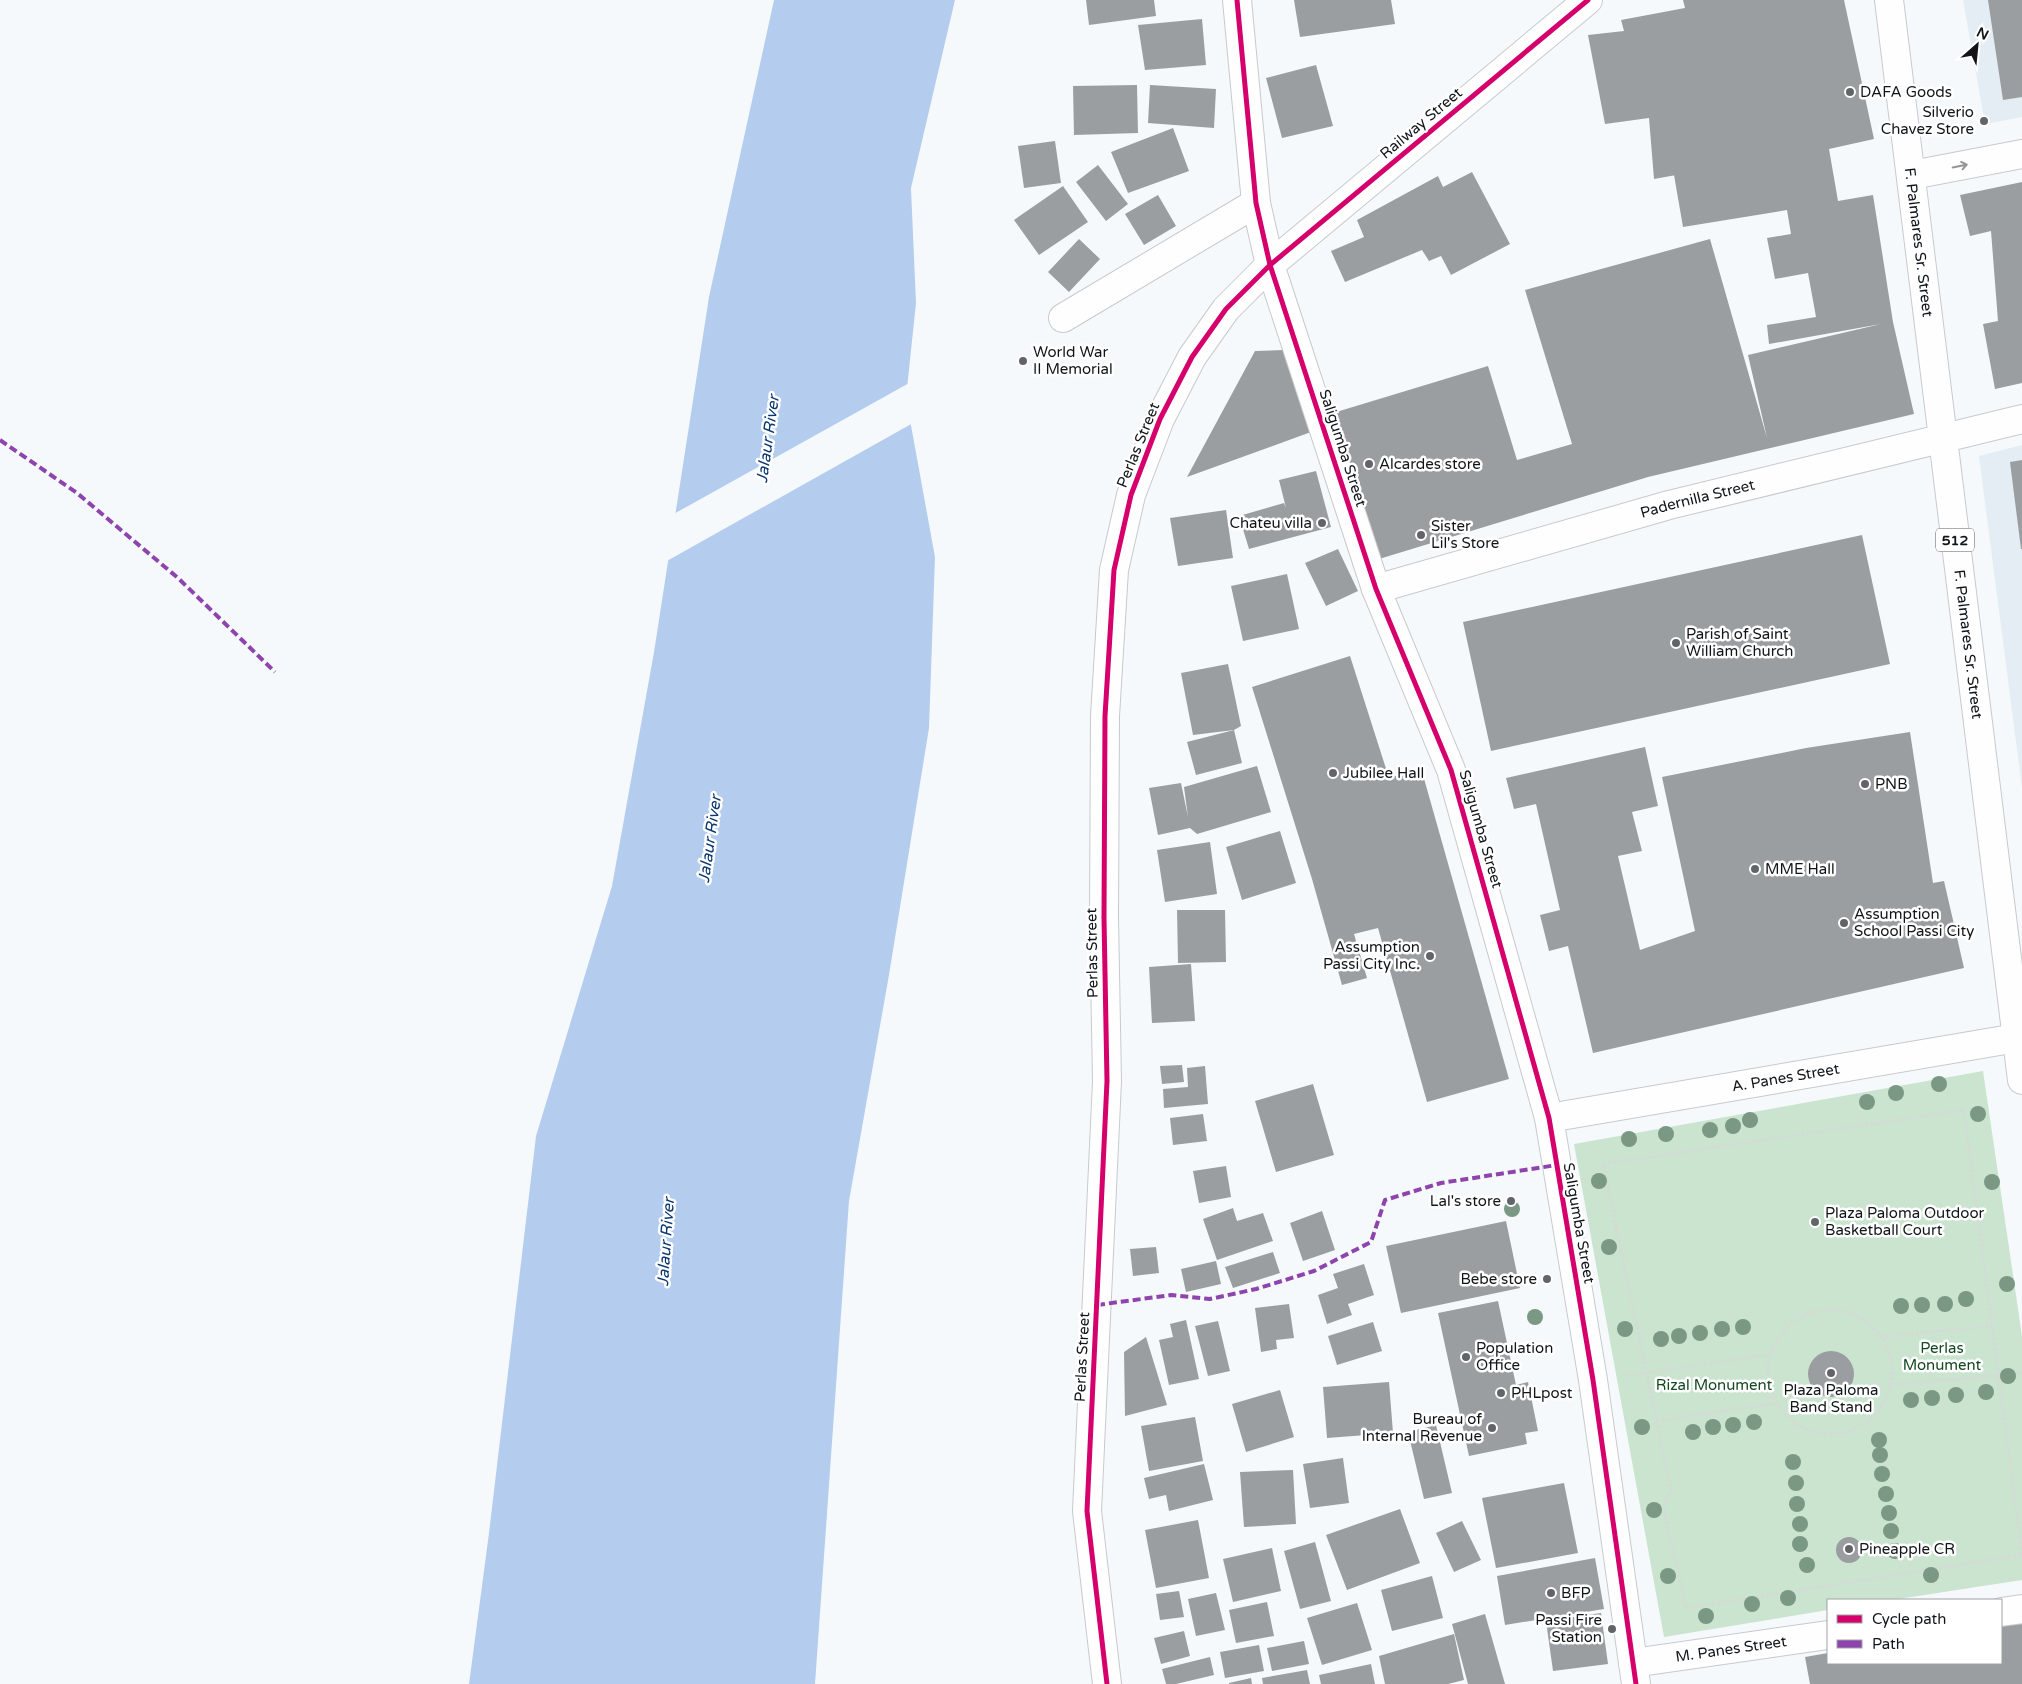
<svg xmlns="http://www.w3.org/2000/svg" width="2022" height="1684" viewBox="0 0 2022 1684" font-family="'Varela Round',sans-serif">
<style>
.built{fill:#e4ecf4}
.green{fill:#cae4cf}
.water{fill:#b4cdef}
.pier{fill:#f6f9fc}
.building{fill:#9b9ea0}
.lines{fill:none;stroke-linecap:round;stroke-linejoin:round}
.minor-casing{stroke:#c7cacd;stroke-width:30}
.major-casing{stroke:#c7cacd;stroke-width:30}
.path{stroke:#d7d8d8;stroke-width:3;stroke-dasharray:2.5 2.5;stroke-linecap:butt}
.minor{stroke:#fefeff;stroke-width:28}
.major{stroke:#fefeff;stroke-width:28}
.quiet{stroke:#8e44ad;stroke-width:4;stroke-dasharray:8 4;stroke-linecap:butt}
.cycleway-casing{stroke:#fff;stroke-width:8}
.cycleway{stroke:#d6006c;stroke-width:5}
.tree{fill:#7a9883}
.oneway{stroke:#949597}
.poi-dot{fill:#626568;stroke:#fff;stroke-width:2}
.labels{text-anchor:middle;stroke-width:5;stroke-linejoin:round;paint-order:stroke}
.shield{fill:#fff;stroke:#595b5d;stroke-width:1}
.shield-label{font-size:14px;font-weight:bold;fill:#121518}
.poi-label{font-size:15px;fill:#121518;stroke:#fff;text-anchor:start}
.street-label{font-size:15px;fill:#121518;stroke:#fff}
.park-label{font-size:15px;fill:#144820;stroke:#fff}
.water-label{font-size:16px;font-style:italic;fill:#0b376f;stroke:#fff}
</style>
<rect width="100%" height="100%" fill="#f6f9fc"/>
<path class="built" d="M1963 0H2022V117L1985 124Z
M2022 445V788L1979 456Z"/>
<path class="green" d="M1983 1071 2022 1336V1580L1892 1600H1828V1610L1664 1637 1574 1144Z"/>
<path class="water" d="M774 0H955L911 188 916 303 906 398 935 557 929 728 889 975 849 1201 815 1684H469L489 1533 536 1136 612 886 654 652 709 297Z"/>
<path class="pier" d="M911 382 909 398 913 423 665 562 672 515Z"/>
<path class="building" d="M1086 0H1154L1156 16 1089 25Z
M1294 0H1391L1395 24 1300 37Z
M1683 0H1844L1874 139 1829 149 1838 201 1873 195 1893 322 1914 414 1648 477 1379 559 1333 413 1488 366 1517 460 1572 444 1525 290 1710 239 1767 438 1748 355 1881 324 1769 344 1767 325 1816 317 1808 273 1775 279 1767 238 1791 234 1787 210 1683 227 1674 175 1754 161 1654 179 1649 118 1605 124 1588 35 1624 31 1621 20 1685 8Z
M1988 0H2022V97L2003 100Z
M1202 19 1206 65 1145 70 1138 25Z
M1316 65 1333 126 1282 138 1266 78Z
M1137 85 1138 133 1074 135 1073 86Z
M1150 85 1216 89 1214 128 1148 123Z
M1173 128 1189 171 1128 193 1111 152Z
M1055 141 1061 183 1024 188 1018 146Z
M1098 165 1128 204 1106 221 1076 182Z
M1472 172 1510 244 1451 275 1441 256 1429 261 1422 250 1345 282 1331 251 1364 237 1357 220 1438 176 1443 187Z
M2022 182V383L1995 389 1983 324 1998 321 1991 231 1970 236 1960 195Z
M1063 186 1088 222 1039 255 1014 220Z
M1158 195 1176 226 1144 245 1125 214Z
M1079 239 1100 259 1069 292 1048 272Z
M1283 350 1311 432 1187 477 1255 351Z
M2022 460V549H2021L2010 462Z
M1316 471 1331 527 1249 549 1239 516 1284 503 1286 508 1279 480Z
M1226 510 1233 558 1178 566 1170 518Z
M1862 535 1890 664 1491 751 1463 622Z
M1338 549 1358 591 1326 606 1305 563Z
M1287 574 1299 629 1243 641 1231 586Z
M1350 656 1389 778 1421 768 1509 1079 1427 1102 1378 928 1354 934 1367 978 1342 985 1312 879 1252 687Z
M1228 664 1241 726 1234 730 1193 735 1181 673Z
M1234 730 1242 763 1196 775 1187 742Z
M1910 732 1933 883 1944 881 1964 968 1593 1053 1568 946 1549 951 1540 915 1560 910 1536 804 1514 809 1506 778 1645 747 1658 806 1632 812 1642 851 1618 856 1640 950 1695 931 1662 777 1806 748Z
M1257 766 1271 812 1197 834 1190 828 1158 835 1149 788 1181 783 1188 817 1184 787Z
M1280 831 1296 883 1242 900 1226 847Z
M1210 842 1217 894 1165 902 1157 850Z
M1177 910H1225L1226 962 1178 963Z
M1191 964 1195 1021 1152 1023 1149 967Z
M1182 1065 1184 1082 1162 1084 1160 1066Z
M1205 1066 1208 1104 1164 1108 1163 1089 1188 1087 1187 1068Z
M1313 1084 1334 1155 1276 1172 1255 1101Z
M1203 1114 1207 1141 1173 1145 1170 1118Z
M1226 1166 1231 1197 1199 1203 1193 1171Z
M1233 1208 1237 1221 1263 1213 1273 1241 1217 1260 1203 1219Z
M1322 1211 1335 1250 1303 1261 1290 1223Z
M1506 1221 1520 1288 1401 1313 1386 1246Z
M1156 1247 1159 1273 1133 1276 1130 1249Z
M1273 1252 1280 1273 1233 1288 1225 1267Z
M1216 1261 1221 1284 1186 1292 1181 1269Z
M1364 1264 1374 1295 1348 1304 1352 1315 1327 1324 1318 1295 1338 1288 1333 1274Z
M1498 1301 1516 1385 1528 1382 1538 1431 1525 1433 1527 1444 1469 1456 1438 1313Z
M1289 1304 1294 1338 1276 1340 1277 1349 1261 1352 1255 1308Z
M1186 1320 1199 1379 1169 1385 1159 1340 1173 1337 1170 1324Z
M1218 1321 1230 1371 1208 1376 1195 1326Z
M1373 1322 1382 1351 1337 1365 1328 1336Z
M1146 1337 1167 1405 1125 1416 1124 1352Z
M1808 1374a23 23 0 1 1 46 0a23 23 0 1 1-46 0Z
M1389 1382 1393 1433 1327 1438 1323 1387Z
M1280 1390 1294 1437 1246 1452 1232 1404Z
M1195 1417 1203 1461 1149 1471 1141 1426Z
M1436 1425 1452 1493 1424 1499 1408 1432Z
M1343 1458 1349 1503 1310 1508 1303 1464Z
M1204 1464 1213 1500 1169 1511 1166 1495 1149 1499 1144 1478Z
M1293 1470 1296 1524 1244 1527 1240 1472Z
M1564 1483 1578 1553 1496 1568 1482 1498Z
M1400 1509 1420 1563 1347 1590 1326 1535Z
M1198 1520 1209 1578 1156 1588 1145 1530Z
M1462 1521 1481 1560 1454 1572 1436 1533Z
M1836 1550a13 13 0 1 1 26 0a13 13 0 1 1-26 0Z
M1315 1542 1331 1601 1300 1609 1284 1551Z
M1272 1548 1281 1591 1233 1602 1223 1559Z
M1595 1558 1604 1609 1505 1625 1497 1576Z
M1432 1576 1443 1618 1392 1631 1381 1590Z
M1179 1591 1184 1617 1160 1620 1156 1594Z
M1216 1593 1225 1630 1196 1636 1188 1599Z
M1267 1602 1274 1636 1236 1643 1229 1610Z
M1357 1603 1372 1650 1322 1665 1307 1618Z
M1601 1613 1608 1664 1553 1671 1546 1621Z
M1485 1614 1505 1684H1468L1452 1624Z
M2022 1619V1684H1810L1805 1657 1828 1653V1663H2001V1623Z
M1184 1631 1190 1656 1161 1664 1154 1638Z
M1454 1634 1464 1680 1448 1684H1385L1379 1656Z
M1304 1641 1309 1664 1272 1671 1267 1648Z
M1259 1645 1264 1671 1225 1678 1220 1652Z
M1210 1657 1214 1675 1176 1684H1166L1162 1669Z
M1371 1664 1375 1684H1321L1319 1675Z
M1307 1670 1310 1684H1263L1262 1678Z
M1251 1678 1252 1684H1229V1683Z"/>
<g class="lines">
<g class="minor-casing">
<g id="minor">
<path d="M1237 0 1256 203 1270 265 1376 589 1451 770 1549 1118 1593 1380 1636 1684"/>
<path d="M1912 175 2022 154"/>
<path d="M1063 318 1256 203"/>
<path id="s1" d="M1376 589 1669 505 2022 419"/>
<path id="s2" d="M1549 1118 2022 1037"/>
<path d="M2001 1612 2022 1609"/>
<path id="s3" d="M1633 1663 1828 1635"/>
<path d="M1107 1684 1087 1511 1107 1081 1104 918 1105 716 1114 570 1131 495 1160 419 1192 357 1226 309 1270 265 1588 0"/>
</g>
</g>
<g class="major-casing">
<g id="major">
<path id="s4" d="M1889 0 2022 1080"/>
</g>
</g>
<path class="path" d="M1964 1110 2022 1555 1686 1608 1663 1507 1671 1491 1603 1164Z
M1768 1372a62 62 0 1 1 124 0a62 62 0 1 1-124 0Z
M1881 1337 1992 1326
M1625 1376 1771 1354
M1891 1385 2022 1373
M1656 1421 1777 1403"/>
<use href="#minor" class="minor"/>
<use href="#major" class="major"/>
<path class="quiet" d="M0 440 77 493 178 578 275 672
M1097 1305 1171 1295 1210 1299 1256 1289 1314 1271 1371 1242 1385 1200 1441 1183 1557 1165"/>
<g class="cycleway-casing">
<path id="cycleway" d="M1237 0 1256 203 1270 265 1376 589 1451 770 1549 1118 1593 1380 1636 1684
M1107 1684 1087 1511 1107 1081 1104 918 1105 716 1114 570 1131 495 1160 419 1192 357 1226 309 1270 265 1588 0"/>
</g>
<use href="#cycleway" class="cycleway"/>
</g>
<g class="tree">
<circle cx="1939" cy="1084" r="8"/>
<circle cx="1896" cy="1093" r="8"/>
<circle cx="1867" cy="1102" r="8"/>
<circle cx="1978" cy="1114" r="8"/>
<circle cx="1750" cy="1120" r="8"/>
<circle cx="1733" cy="1126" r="8"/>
<circle cx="1710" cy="1130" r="8"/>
<circle cx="1666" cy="1134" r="8"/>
<circle cx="1629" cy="1139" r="8"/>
<circle cx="1599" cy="1181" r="8"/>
<circle cx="1992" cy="1182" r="8"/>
<circle cx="1512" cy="1209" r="8"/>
<circle cx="1609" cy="1247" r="8"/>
<circle cx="2007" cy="1284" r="8"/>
<circle cx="1966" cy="1299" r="8"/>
<circle cx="1945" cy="1304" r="8"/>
<circle cx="1922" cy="1305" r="8"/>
<circle cx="1901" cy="1306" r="8"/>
<circle cx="1535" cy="1317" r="8"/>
<circle cx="1743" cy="1327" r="8"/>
<circle cx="1625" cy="1329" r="8"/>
<circle cx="1722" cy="1329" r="8"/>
<circle cx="1700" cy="1333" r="8"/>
<circle cx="1679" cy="1336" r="8"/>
<circle cx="1661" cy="1339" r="8"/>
<circle cx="2008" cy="1376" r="8"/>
<circle cx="1986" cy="1392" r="8"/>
<circle cx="1956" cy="1395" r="8"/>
<circle cx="1932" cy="1398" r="8"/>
<circle cx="1911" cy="1400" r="8"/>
<circle cx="1754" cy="1422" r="8"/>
<circle cx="1733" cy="1425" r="8"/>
<circle cx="1642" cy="1427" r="8"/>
<circle cx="1713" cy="1427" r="8"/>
<circle cx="1693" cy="1432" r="8"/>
<circle cx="1879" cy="1440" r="8"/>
<circle cx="1880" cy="1455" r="8"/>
<circle cx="1793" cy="1462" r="8"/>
<circle cx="1882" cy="1474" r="8"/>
<circle cx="1796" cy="1483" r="8"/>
<circle cx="1886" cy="1494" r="8"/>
<circle cx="1797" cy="1504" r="8"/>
<circle cx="1654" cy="1510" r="8"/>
<circle cx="1889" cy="1513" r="8"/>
<circle cx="1800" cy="1524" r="8"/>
<circle cx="1891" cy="1531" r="8"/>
<circle cx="1800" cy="1544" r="8"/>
<circle cx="1895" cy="1551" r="8"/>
<circle cx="1807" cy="1565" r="8"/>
<circle cx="1931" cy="1575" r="8"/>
<circle cx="1668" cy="1576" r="8"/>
<circle cx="1788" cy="1598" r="8"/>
<circle cx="1752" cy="1604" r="8"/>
<circle cx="1706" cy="1616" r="8"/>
</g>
<defs><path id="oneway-shaft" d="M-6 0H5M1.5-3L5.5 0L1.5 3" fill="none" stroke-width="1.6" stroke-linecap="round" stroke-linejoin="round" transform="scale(1.25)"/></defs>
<use class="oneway" href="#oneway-shaft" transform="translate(1960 166) rotate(-11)"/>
<g class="poi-dot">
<circle cx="1850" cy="92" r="5"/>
<circle cx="1984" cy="121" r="5"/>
<circle cx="1023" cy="361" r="5"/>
<circle cx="1369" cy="464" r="5"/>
<circle cx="1322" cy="523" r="5"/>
<circle cx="1421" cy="535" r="5"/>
<circle cx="1676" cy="643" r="5"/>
<circle cx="1333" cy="773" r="5"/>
<circle cx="1865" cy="784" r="5"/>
<circle cx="1755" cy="869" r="5"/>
<circle cx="1844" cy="923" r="5"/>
<circle cx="1430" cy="956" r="5"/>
<circle cx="1511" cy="1201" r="5"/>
<circle cx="1815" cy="1222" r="5"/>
<circle cx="1547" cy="1279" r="5"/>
<circle cx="1466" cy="1357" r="5"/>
<circle cx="1831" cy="1373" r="5"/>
<circle cx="1501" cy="1393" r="5"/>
<circle cx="1492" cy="1428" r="5"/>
<circle cx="1849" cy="1549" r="5"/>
<circle cx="1551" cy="1593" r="5"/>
<circle cx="1612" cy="1629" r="5"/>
</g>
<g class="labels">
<rect class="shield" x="1936" y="528.5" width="38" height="23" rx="4"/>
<g class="shield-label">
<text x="1955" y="545">512</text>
</g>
<g class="poi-label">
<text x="1860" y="97">DAFA Goods</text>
<text x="1974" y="117" text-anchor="end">Silverio<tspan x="1974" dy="17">Chavez Store</tspan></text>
<text x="1033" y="357">World War<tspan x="1033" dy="17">II Memorial</tspan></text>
<text x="1379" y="469">Alcardes store</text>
<text x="1312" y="528" text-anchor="end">Chateu villa</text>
<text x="1431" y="531">Sister<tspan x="1431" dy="17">Lil's Store</tspan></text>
<text x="1686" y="639">Parish of Saint<tspan x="1686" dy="17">William Church</tspan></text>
<text x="1343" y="778">Jubilee Hall</text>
<text x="1875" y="789">PNB</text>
<text x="1765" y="874">MME Hall</text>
<text x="1854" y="919">Assumption<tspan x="1854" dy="17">School Passi City</tspan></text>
<text x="1420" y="952" text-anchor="end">Assumption<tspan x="1420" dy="17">Passi City Inc.</tspan></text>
<text x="1501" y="1206" text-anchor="end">Lal's store</text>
<text x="1825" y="1218">Plaza Paloma Outdoor<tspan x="1825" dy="17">Basketball Court</tspan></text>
<text x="1537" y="1284" text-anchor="end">Bebe store</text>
<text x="1476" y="1353">Population<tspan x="1476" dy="17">Office</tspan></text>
<text x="1831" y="1395" text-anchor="middle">Plaza Paloma<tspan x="1831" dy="17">Band Stand</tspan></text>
<text x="1511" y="1398">PHLpost</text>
<text x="1482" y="1424" text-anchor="end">Bureau of<tspan x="1482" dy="17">Internal Revenue</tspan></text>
<text x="1859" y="1554">Pineapple CR</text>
<text x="1561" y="1598">BFP</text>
<text x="1602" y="1625" text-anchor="end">Passi Fire<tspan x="1602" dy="17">Station</tspan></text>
</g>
<g class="street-label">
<text transform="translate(1421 123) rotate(-40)" y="5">Railway Street</text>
<text dy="5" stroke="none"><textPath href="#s4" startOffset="244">F. Palmares Sr. Street</textPath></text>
<text transform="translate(1138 445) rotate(-68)" y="5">Perlas Street</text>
<text transform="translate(1343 448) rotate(72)" y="5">Saligumba Street</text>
<text dy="5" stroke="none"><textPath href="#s1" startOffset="334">Padernilla Street</textPath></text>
<text dy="5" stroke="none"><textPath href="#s4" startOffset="649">F. Palmares Sr. Street</textPath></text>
<text transform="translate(1481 829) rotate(74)" y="5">Saligumba Street</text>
<text transform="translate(1092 953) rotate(-91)" y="5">Perlas Street</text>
<text dy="5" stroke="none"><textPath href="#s2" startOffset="240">A. Panes Street</textPath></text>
<text transform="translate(1579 1223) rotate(80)" y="5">Saligumba Street</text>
<text transform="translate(1082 1357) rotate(-87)" y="5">Perlas Street</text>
<text dy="5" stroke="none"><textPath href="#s3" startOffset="99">M. Panes Street</textPath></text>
</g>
<g class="park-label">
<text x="1942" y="1353">Perlas<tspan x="1942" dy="17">Monument</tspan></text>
<text x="1714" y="1390">Rizal Monument</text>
</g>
<g class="water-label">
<text transform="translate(767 439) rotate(-82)" y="6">Jalaur River</text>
<text transform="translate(709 839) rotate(-82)" y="6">Jalaur River</text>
<text transform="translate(665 1242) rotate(-86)" y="6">Jalaur River</text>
</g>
</g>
<rect x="1827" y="1599" width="175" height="65" fill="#ffffff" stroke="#a0a1a3"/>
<rect x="1837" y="1615" width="25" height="8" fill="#d6006c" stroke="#a0a1a3"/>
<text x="1872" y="1624" font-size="15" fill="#121518">Cycle path</text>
<rect x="1837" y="1640" width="25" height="8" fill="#8e44ad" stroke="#a0a1a3"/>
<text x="1872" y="1649" font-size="15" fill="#121518">Path</text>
<g transform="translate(1977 45) rotate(27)" stroke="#ffffff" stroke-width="4" paint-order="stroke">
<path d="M0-4L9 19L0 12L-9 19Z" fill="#121518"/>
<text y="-8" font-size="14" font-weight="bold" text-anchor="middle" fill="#121518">N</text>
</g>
</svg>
